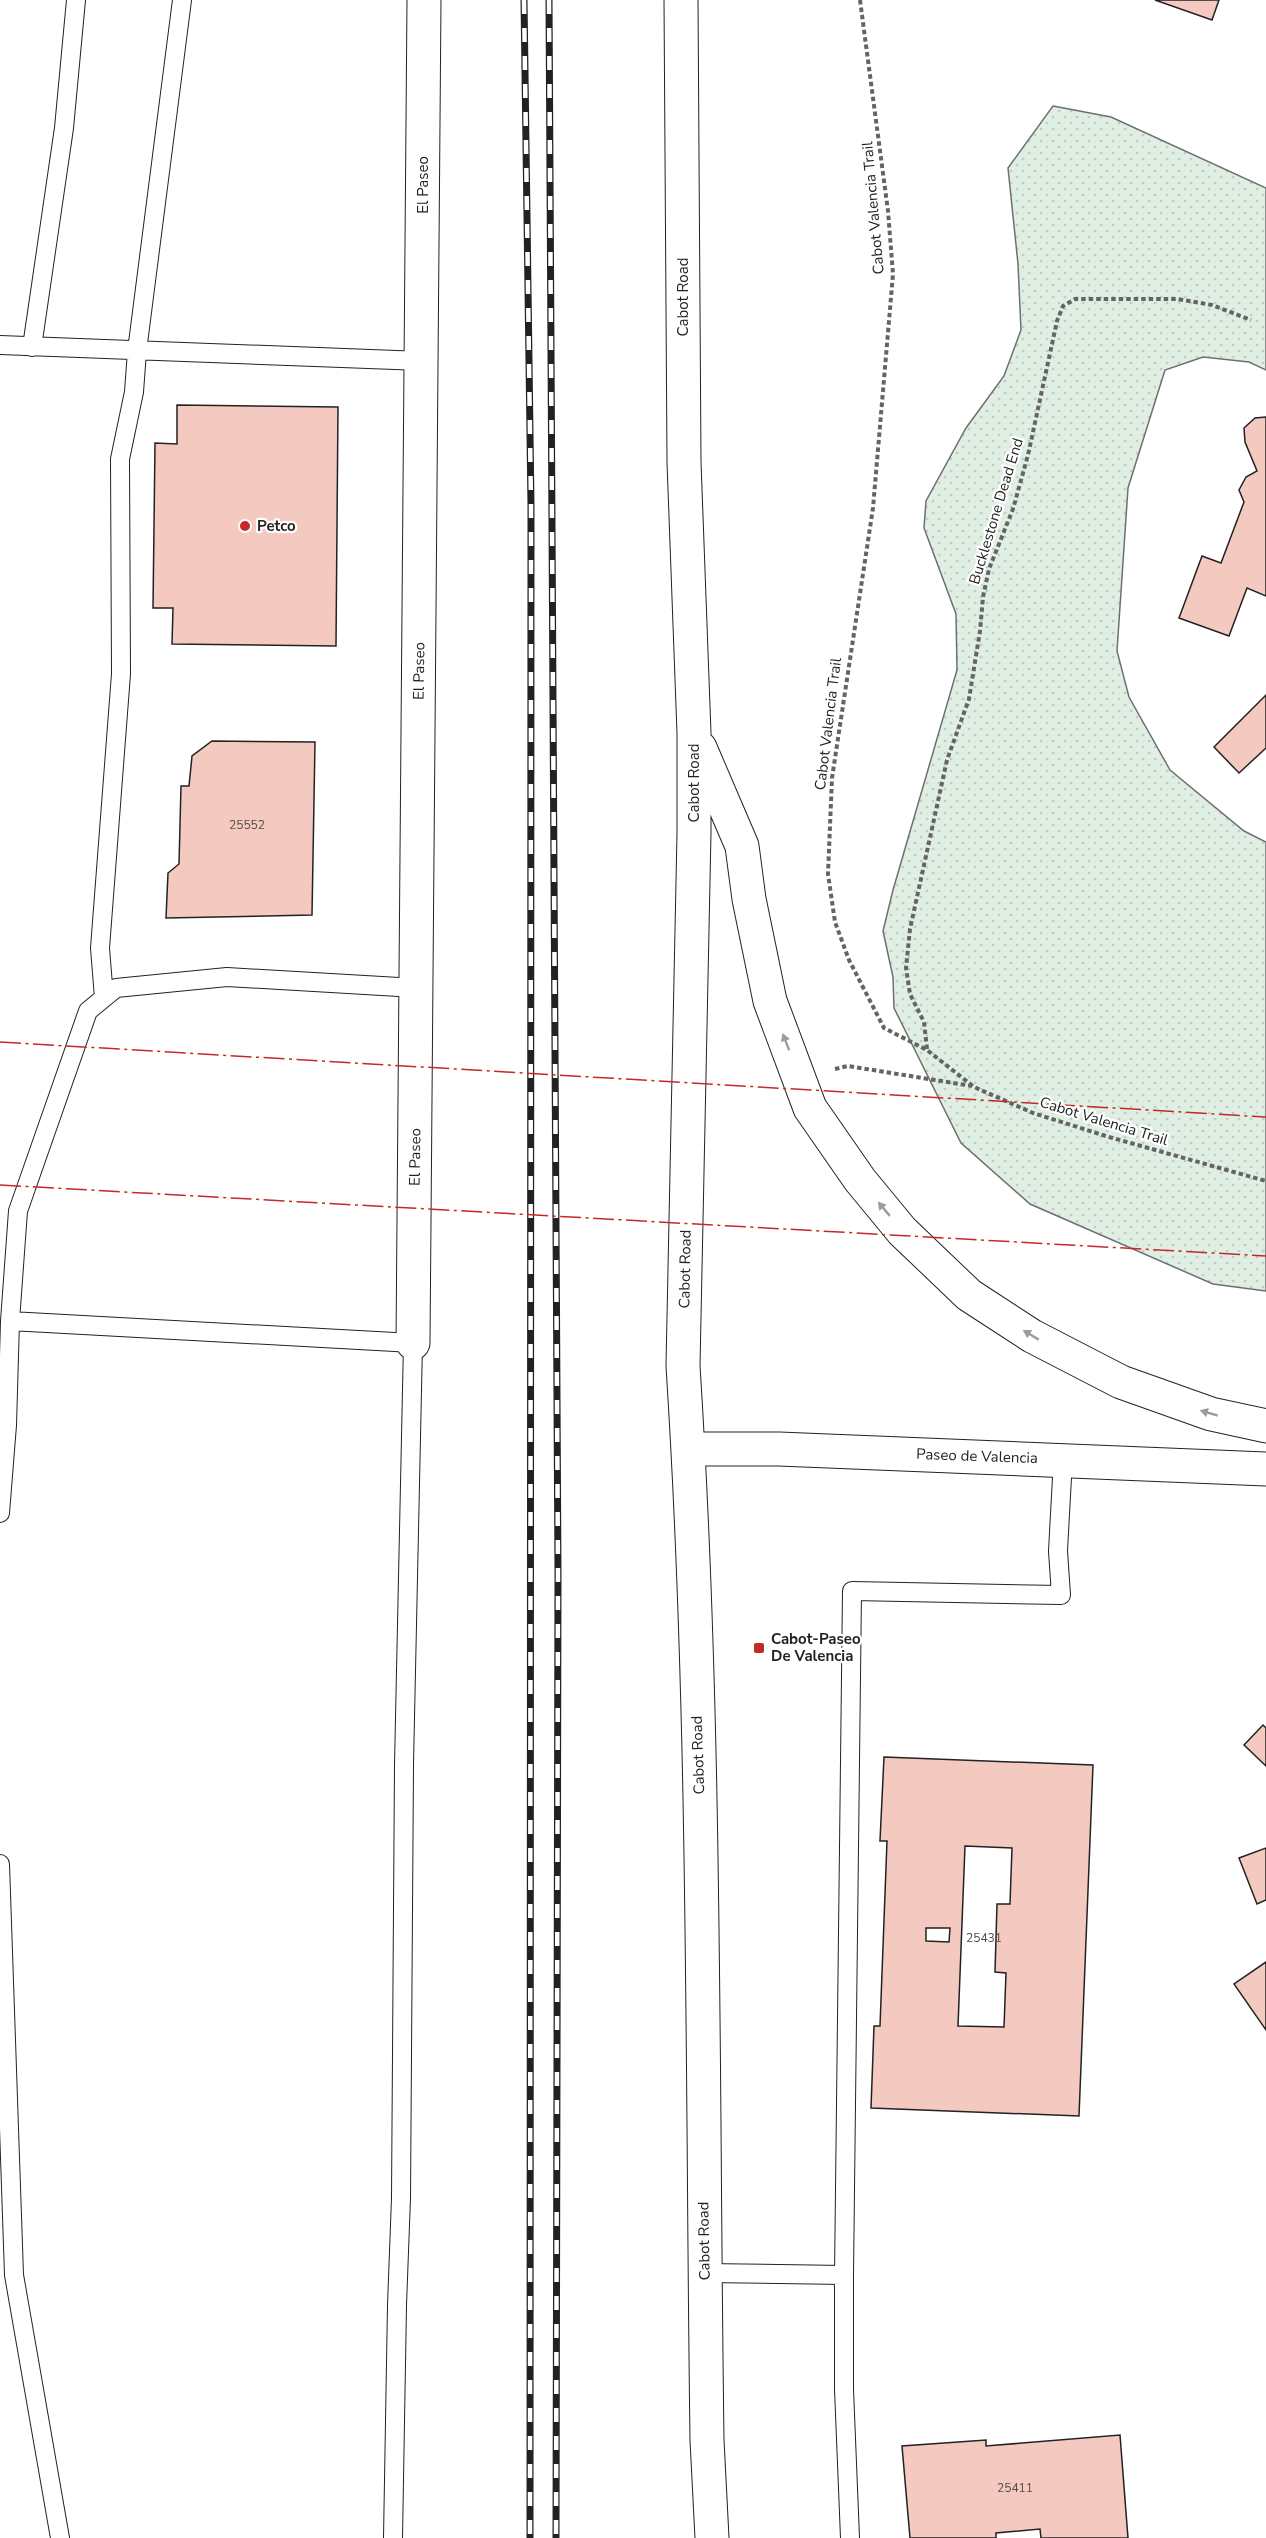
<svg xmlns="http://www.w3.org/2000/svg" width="1266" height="2538" viewBox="0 0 1266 2538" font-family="'Nunito Sans',sans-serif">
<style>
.grass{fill:url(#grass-dots);stroke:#6f6f6f;stroke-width:1.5}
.building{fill:#f3c9c0;stroke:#222;stroke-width:1.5;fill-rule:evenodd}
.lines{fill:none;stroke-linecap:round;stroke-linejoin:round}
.lane-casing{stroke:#222;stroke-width:20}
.secondary-casing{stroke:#222;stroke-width:35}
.path{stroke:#646464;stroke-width:4;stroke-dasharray:4.5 3;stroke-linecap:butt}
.lane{stroke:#fff;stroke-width:18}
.secondary{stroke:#fff;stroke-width:33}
.rail-casing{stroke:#222;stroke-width:7}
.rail{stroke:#fff;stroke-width:4.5;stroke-dasharray:14;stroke-linecap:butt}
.power{stroke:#c62828;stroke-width:1.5;stroke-dasharray:21 4.5 3 4.5;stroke-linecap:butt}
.oneway{fill:#9c9c9c}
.poi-dot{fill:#c62828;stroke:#fff;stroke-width:2}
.labels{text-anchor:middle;stroke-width:4.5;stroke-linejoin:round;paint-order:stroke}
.number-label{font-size:12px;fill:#564c4a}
.street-label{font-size:15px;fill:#222;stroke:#fff}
.poi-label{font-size:15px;font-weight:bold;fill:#222;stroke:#fff;text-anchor:start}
</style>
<defs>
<pattern id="grass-dots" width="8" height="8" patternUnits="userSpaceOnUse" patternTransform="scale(1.5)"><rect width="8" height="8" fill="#e0efe3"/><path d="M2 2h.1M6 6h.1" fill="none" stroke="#c0cdc2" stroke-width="1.8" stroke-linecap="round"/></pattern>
</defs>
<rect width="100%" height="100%" fill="#fff"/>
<path class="grass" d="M1053 106 1111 117 1266 188V370L1249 362 1203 357 1165 370 1128 488 1117 651 1129 697 1170 770 1244 831 1266 842V1291L1213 1284 1030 1204 961 1143 894 1008 893 977 883 931 893 890 957 670 956 614 924 528 926 501 966 428 1004 376 1021 330 1018 264 1008 168Z"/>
<path class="building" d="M1155 0H1219L1212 20Z
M177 405 338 407 336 646 172 644 173 608H153L155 443 177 444Z
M1266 417V596L1247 588 1229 636 1179 618 1202 556 1221 563 1244 502 1239 490 1246 477 1257 471 1245 442 1244 428 1255 418Z
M1266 695V748L1239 773 1214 747Z
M212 741 315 742 312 915 166 918 168 873 179 864 181 786H189L192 756Z
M1263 1725 1266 1728V1766L1244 1745Z
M884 1757 1093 1765 1079 2116 871 2108 874 2026H880L887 1841H880ZM965 1846 1012 1848 1010 1904H997L995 1972 1006 1973 1004 2027 958 2026ZM926 1928H950L949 1942 926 1941Z
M1266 1848V1900L1257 1904 1239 1858Z
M1266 1962V2030L1234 1984Z
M1120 2435 1128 2538H1041L1040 2529 996 2533V2538H910L902 2446 986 2440V2446Z"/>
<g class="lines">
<g class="lane-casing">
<path id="lane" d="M0 345 422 361
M32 347 64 128 76 0
M104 998 100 948 121 674 120 459 134 392 137 351 182 0
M0 1513 7 1425 10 1321
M0 1864 14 2275 60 2538
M704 2273 844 2275
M393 2538 397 2305 401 2198 404 1765 413 1343 10 1321 18 1211 88 1011 116 988 227 977 416 988
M850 2538 844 2389V2275L852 1591 1061 1595 1058 1551 1063 1459"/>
</g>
<g class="secondary-casing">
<path id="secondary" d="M681 0 684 462 694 733V833L683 1366C706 1723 702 2082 707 2440L712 2538
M700 748 742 846 749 899 770 1001 810 1108 860 1180 902 1231 969 1295 1032 1336 1121 1382 1211 1414 1266 1426
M413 1343 424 0
M688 1449H779L1266 1469"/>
</g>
<path class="path" d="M860 0 888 211 893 274 873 508 832 778 828 874 835 922 849 960 884 1028 927 1050 974 1087 1033 1113 1109 1137 1266 1181
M927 1049 924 1022 910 994 906 968 910 929 947 760 969 699 980 631 983 597 989 569 1013 509 1028 455 1057 321 1063 306 1075 299H1177L1212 305 1251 320
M835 1069 848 1066 972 1086"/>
<use href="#lane" class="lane"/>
<use href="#secondary" class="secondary"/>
<g class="rail-casing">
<path id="rail" d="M524 0 531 506 530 2538
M549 0 558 1574 556 2538"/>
</g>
<use href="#rail" class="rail"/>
<path class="power" d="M0 1042 1266 1117
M0 1185 1266 1256"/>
</g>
<defs><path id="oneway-solid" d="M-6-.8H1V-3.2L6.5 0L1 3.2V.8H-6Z" transform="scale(1.5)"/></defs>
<g class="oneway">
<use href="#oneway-solid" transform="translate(786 1042) rotate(-111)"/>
<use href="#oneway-solid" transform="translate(884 1209) rotate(-130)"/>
<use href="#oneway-solid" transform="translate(1031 1335) rotate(-149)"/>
<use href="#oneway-solid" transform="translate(1209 1413) rotate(-164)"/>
</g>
<g class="poi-dot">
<circle cx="245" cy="526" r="6"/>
<rect x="753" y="1642" width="12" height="12" rx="3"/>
</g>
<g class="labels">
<g class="number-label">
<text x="247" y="829">25552</text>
<text x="984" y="1942">25431</text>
<text x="1015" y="2492">25411</text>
</g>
<g class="street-label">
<text transform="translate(423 185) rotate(-90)" y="5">El Paseo</text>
<text transform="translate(873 208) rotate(-95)" y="5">Cabot Valencia Trail</text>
<text transform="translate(683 297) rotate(-90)" y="5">Cabot Road</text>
<text transform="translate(996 511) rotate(-73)" y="5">Bucklestone Dead End</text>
<text transform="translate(419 671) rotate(-89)" y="5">El Paseo</text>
<text transform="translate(828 724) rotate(-83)" y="5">Cabot Valencia Trail</text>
<text transform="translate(694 783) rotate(-90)" y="5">Cabot Road</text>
<text transform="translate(1104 1121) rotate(17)" y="5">Cabot Valencia Trail</text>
<text transform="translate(415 1157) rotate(-89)" y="5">El Paseo</text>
<text transform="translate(685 1269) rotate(-89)" y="5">Cabot Road</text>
<text transform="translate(977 1456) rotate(2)" y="5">Paseo de Valencia</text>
<text transform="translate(698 1755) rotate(-92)" y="5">Cabot Road</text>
<text transform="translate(704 2241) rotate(-91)" y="5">Cabot Road</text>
</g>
<g class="poi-label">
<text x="257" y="531">Petco</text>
<text x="771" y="1644">Cabot-Paseo<tspan x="771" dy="17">De Valencia</tspan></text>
</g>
</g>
</svg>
